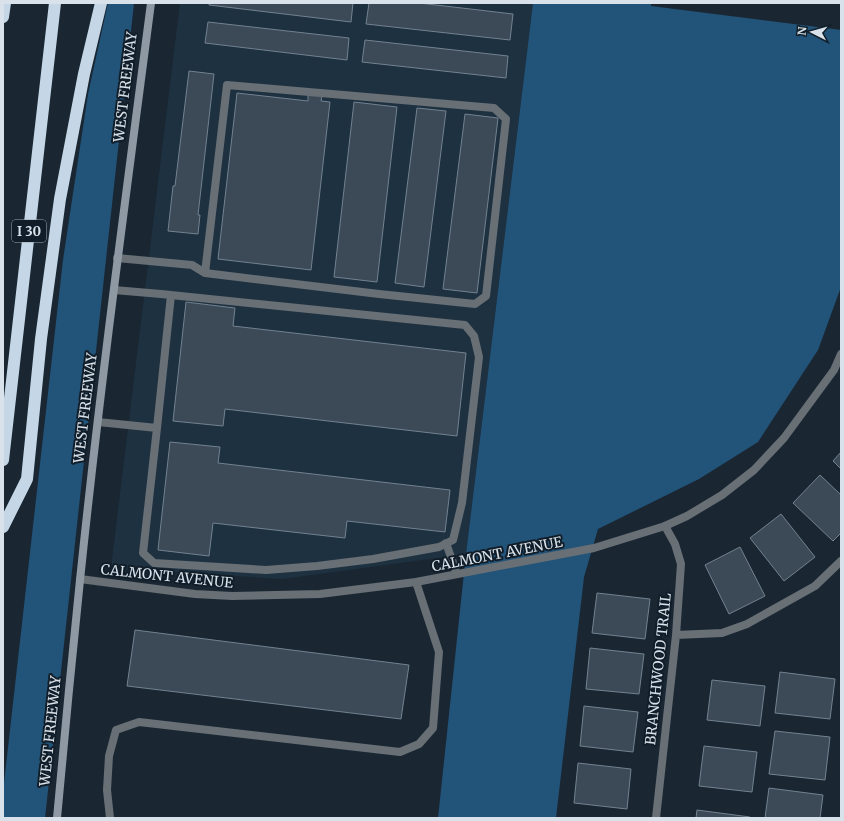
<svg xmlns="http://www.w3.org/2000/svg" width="844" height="821" viewBox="0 0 844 821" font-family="Merriweather,serif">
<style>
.built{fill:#1e3140}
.green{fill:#225379}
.building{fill:#3c4a57;stroke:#728290}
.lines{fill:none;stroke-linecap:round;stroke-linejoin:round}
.service{stroke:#686f75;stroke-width:8}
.tertiary{stroke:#686f75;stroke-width:8}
.secondary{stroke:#8e99a3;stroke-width:8}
.motorway{stroke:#c5d7e6;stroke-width:12}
.labels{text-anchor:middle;stroke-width:4;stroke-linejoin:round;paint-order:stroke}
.shield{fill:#111e29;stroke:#9da7b0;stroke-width:1}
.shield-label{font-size:13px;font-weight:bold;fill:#d9e2ea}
.street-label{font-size:14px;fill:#d9e2ea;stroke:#111e29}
</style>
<rect width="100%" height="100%" fill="#1a2733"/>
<path class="built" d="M180 3H533L466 554 282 579 111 568Z"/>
<path class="green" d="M108 3H134L45 818H3V792L63 260 88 94Z
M533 3H651V6L841 30V287L818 350 758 442 699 479 598 529 584 577 556 818H438L466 554Z"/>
<path class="building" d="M209 3H353L351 22 209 5Z
M369 3H419L513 14 510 40 366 24Z
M208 22 349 38 347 60 205 43Z
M365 40 508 56 506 78 362 62Z
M189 71 214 74 198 215H200L198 234 168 231 173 186H175Z
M237 93 308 101V94L322 96 321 101 330 102 311 270 218 259Z
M354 102 397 107 377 282 334 277Z
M417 108 446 111 424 287 395 283Z
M465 114 498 118 477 293 443 289Z
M186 302 235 308 233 326 466 353 457 436 225 409 223 426 173 421Z
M170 442 220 447 218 463 450 490 445 532 347 521 345 538 213 523 209 556 158 550Z
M841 452V469L833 461Z
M820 475 841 495V533L833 541 793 503Z
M781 514 815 557 784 581 750 538Z
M740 547 765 596 729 614 705 565Z
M597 593 650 599 645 639 592 633Z
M135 630 409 665 401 719 127 686Z
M590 648 644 654 639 694 586 689Z
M780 672 835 679 830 719 775 713Z
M712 680 765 686 760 726 707 720Z
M584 706 638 712 633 752 580 746Z
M775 731 830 737 825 780 769 774Z
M704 746 757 752 752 792 699 786Z
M578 763 631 769 627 809 574 803Z
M769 788 823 795 820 818H765Z
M697 810 750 817V818H696Z"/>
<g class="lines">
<path class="service" d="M117 258 192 265 205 273 379 294 475 304 486 296 506 119 494 108 227 85 205 273
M98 422 157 428 143 553 154 563 266 570 317 566 373 559 439 547 453 540 462 503 479 357 474 336 465 325 161 294 114 290
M157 428 171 295
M446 543 457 574
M676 635 722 633 747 624 815 586 841 561
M110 818 107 790 109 756 116 730 139 722 400 752 419 744 433 728 439 652 416 582
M656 818 676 635 681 564 675 544 665 526"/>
<path class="tertiary" d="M80 579 195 594 232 596 320 594 416 582 594 548 665 526 687 516 722 495 754 470 784 438 834 370 841 354"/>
<path class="secondary" d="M57 818C64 739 72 659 80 580 100 387 126 195 151 3"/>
<path class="motorway" d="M3 17 5 3
M3 460 55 3
M3 527 27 479 41 339 60 199 84 74 101 3"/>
</g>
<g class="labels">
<rect class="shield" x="12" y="220" width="34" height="22" rx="3"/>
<g class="shield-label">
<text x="29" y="236">I 30</text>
</g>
<g class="street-label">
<text transform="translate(125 87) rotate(-83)" y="5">WEST FREEWAY</text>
<text transform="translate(85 408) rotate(-83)" y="5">WEST FREEWAY</text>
<text transform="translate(497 554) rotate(-11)" y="5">CALMONT AVENUE</text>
<text transform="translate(167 576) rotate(6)" y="5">CALMONT AVENUE</text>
<text transform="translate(658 669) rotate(-84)" y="5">BRANCHWOOD TRAIL</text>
<text transform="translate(50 731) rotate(-84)" y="5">WEST FREEWAY</text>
</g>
</g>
<rect width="844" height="821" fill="none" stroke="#d9e2ea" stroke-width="8"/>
<g transform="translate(812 32) rotate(276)" stroke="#111e29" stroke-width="3" paint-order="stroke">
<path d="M0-3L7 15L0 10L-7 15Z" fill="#d9e2ea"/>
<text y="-6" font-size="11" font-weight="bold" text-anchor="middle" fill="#d9e2ea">N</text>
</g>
</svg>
